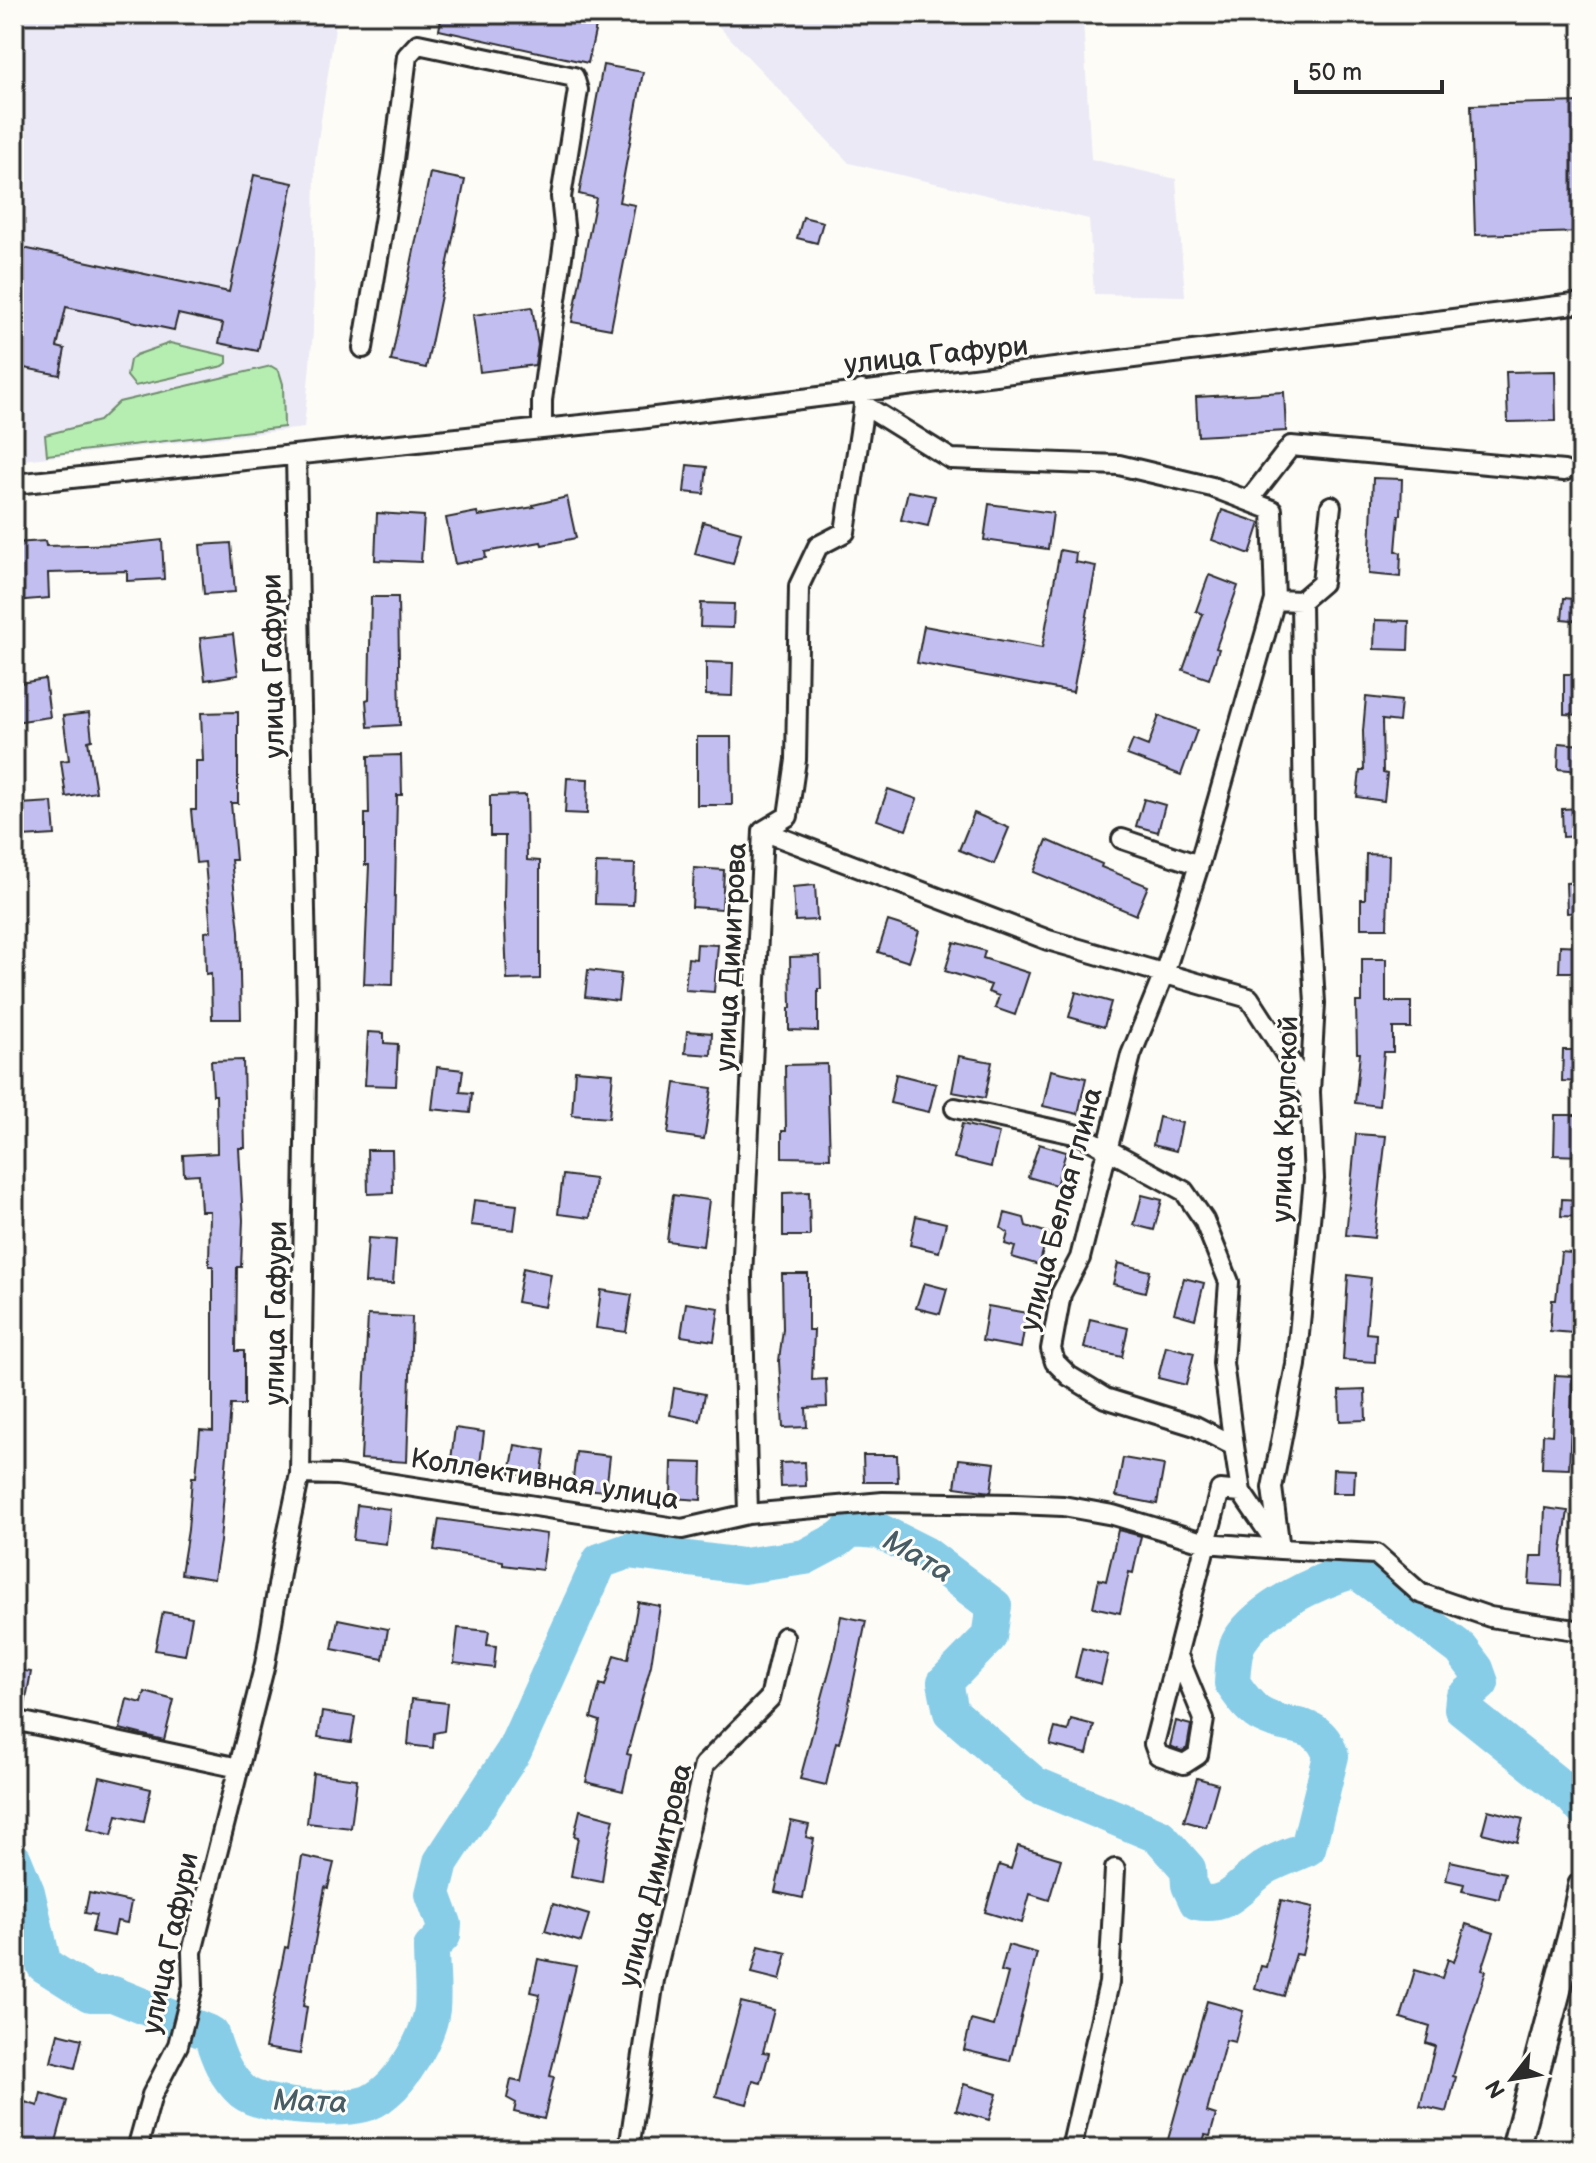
<svg xmlns="http://www.w3.org/2000/svg" width="1596" height="2163" viewBox="0 0 1596 2163" font-family="'Balsamiq Sans',sans-serif">
<style>
.built{fill:#ebe9f5}
.green{fill:#b6eeb2;stroke:#708c6e;stroke-width:2}
.lines{fill:none;stroke-linecap:round;stroke-linejoin:round}
.river{stroke:#87cde8;stroke-width:36}
.building{fill:#c2bef0;stroke:#2b2b2b;stroke-width:2}
.street-casing{stroke:#2b2b2b;stroke-width:24}
.secondary-casing{stroke:#2b2b2b;stroke-width:32}
.street{stroke:#fdfcf7;stroke-width:18}
.secondary{stroke:#fdfcf7;stroke-width:26}
.labels{text-anchor:middle;stroke-width:6;stroke-linejoin:round;paint-order:stroke}
.street-label{font-size:28px;fill:#2b2b2b;stroke:#fdfcf7}
.water-label{font-size:30px;font-style:italic;fill:#475c64;stroke:#fdfcf7}
</style>
<rect width="100%" height="100%" fill="#fdfcf7"/>
<filter id="ink" filterUnits="userSpaceOnUse"><feTurbulence type="fractalNoise" baseFrequency=".0125" numOctaves="2"/><feDisplacementMap in="SourceGraphic" scale="16" xChannelSelector="R" yChannelSelector="G"/><feConvolveMatrix kernelMatrix="1 2 1 2 8 2 1 2 1" color-interpolation-filters="sRGB"/></filter>
<g filter="url(#ink)">
<path class="built" d="M14 14H337L315 160 313 332 304 428 14 461Z
M707 14H1004L1083 20 1091 159 1176 179 1185 296 1094 294 1089 219 849 163Z"/>
<path class="green" d="M170 343 227 356V363L223 366 135 386 127 376 130 360 136 355Z
M271 366 279 371 283 384 284 427 47 455 45 435 99 421 119 402Z"/>
<g class="lines">
<path class="river" d="M14 1860 27 1892 44 1965 90 1994H113L211 2034C218 2057 225 2076 243 2092 263 2108 344 2112 368 2103 376 2100 387 2091 393 2085 410 2066 429 2034 432 2009 434 1990 431 1968 431 1948L443 1935 444 1924 433 1894 441 1862 514 1751 600 1561 628 1551 743 1566 805 1557 839 1539 851 1529 879 1531 925 1554 994 1606 989 1637 945 1682 951 1712 1034 1784 1159 1836 1188 1869 1189 1885 1197 1902C1231 1909 1241 1882 1267 1866 1280 1859 1295 1854 1308 1848L1331 1756C1318 1717 1291 1731 1263 1716 1250 1710 1240 1694 1232 1683 1233 1670 1233 1651 1240 1640 1261 1607 1318 1581 1355 1570L1461 1649 1476 1669 1481 1683 1463 1699 1462 1708 1573 1797 1582 1808"/>
</g>
<path class="building" d="M442 14H559L597 22 588 63 439 30Z
M603 65 643 72 619 202 635 205 611 329 572 322 596 198 579 194Z
M1582 102V232L1475 235 1471 105Z
M430 173 465 180 426 368 391 361Z
M254 175 293 183 258 351 219 343 223 324 178 314 174 330 66 307 57 347 65 349 60 375 14 366V333L21 299 14 297V246L229 292Z
M803 217 823 222 817 243 797 238Z
M532 307 538 345 535 365 480 372 473 315Z
M1555 371 1556 421 1508 422 1506 372Z
M1284 392 1286 431 1198 436 1196 397Z
M687 465 707 467 704 494 684 492Z
M1373 478 1402 479 1401 515H1399L1396 551 1401 553 1400 577 1369 574Z
M908 491 935 496 928 526 901 520Z
M567 497 576 538 542 545 541 542 485 552 486 558 455 564 446 518 477 512 478 516 534 507 533 505Z
M989 504 1053 513 1048 549 984 540Z
M1222 510 1260 523 1250 554 1212 540Z
M377 513 424 516 421 562 375 560Z
M703 522 741 532 733 564 695 554Z
M162 540 164 579 127 581V571L48 573 49 598 14 601V543L45 541 46 546 125 544Z
M231 543 235 592 204 594 200 545Z
M1060 550 1076 553 1075 562 1096 566 1073 692 917 663 924 626 1042 648Z
M1209 575 1238 586 1216 648 1219 649 1209 679 1183 670 1203 614 1196 611Z
M371 597H398L400 725 368 727 366 700 369 699Z
M1564 598 1582 600V621L1562 619Z
M701 603 734 604 733 628 700 627Z
M1375 620 1409 621 1408 650 1374 649Z
M233 634 238 675 205 680 200 638Z
M706 662 733 663 732 696 706 695Z
M1564 674H1582V715L1564 714Z
M45 679 50 717 14 722V684Z
M1366 697 1401 701 1399 722 1382 720 1383 773 1387 774 1384 801 1357 797 1360 771H1364L1363 731Z
M238 712V803H231L236 860H231L239 931 241 1019H212L211 973 206 974 205 932 211 931 205 862 196 863 191 810H196V761H203L201 713Z
M89 713 92 740 88 741 96 792 66 797 61 761 69 760 63 716Z
M1159 716 1197 730 1181 775 1127 755 1133 740 1148 746Z
M697 737H731L732 805H697Z
M1559 743 1582 745V771L1558 769Z
M401 755 402 795H397L393 985 364 984 369 865H365V814H369L368 756Z
M567 778 588 779 587 814 565 813Z
M888 789 917 799 906 830 877 820Z
M526 795 527 860 540 861V979L507 980 504 905 505 836H490V796Z
M1144 799 1165 805 1158 832 1136 826Z
M52 802 55 835 22 837 20 804Z
M1582 808V836L1563 837 1562 809Z
M974 813 1009 828 994 864 959 850Z
M1047 840 1102 864 1101 867 1148 886 1136 915 1034 872Z
M1366 854 1389 855 1387 928H1361V899H1365Z
M596 863 635 864 633 905 595 904Z
M694 868 724 870 722 909 692 907Z
M1582 882V912L1567 913 1566 883Z
M815 885 817 920 795 921 793 887Z
M888 921 919 931 909 962 878 952Z
M954 942 985 951 983 958 1029 973 1015 1015 995 1008 999 996 988 992 991 985 945 971Z
M697 944 718 945 714 992 685 990 688 958 696 959Z
M1560 945 1582 946V972H1559Z
M820 956 821 989H818V1031L789 1030V1008H791L790 957Z
M1362 959H1386V1002H1411V1028H1393V1052H1384L1379 1106 1355 1103 1360 1053H1357L1356 1002H1362Z
M588 970 621 974 618 1001 585 997Z
M1076 992 1111 1002 1104 1027 1069 1017Z
M687 1031 712 1033 711 1055 685 1053Z
M368 1032 384 1033V1043L398 1044 396 1086 365 1085Z
M1563 1050H1582V1082L1562 1081Z
M959 1056 992 1062 985 1098 952 1092Z
M243 1060 245 1148H239L243 1220 241 1267H237L236 1351H244V1405H231L220 1542 214 1579 181 1574 188 1530 192 1477H196L200 1430 213 1431V1266H209L210 1211H201L199 1174 184 1175 183 1155 217 1153 216 1095H213L211 1061Z
M827 1064 830 1158 782 1157V1131H786L785 1065Z
M437 1067 463 1070 460 1092 472 1093 470 1113 432 1109Z
M575 1070 613 1073 609 1118 572 1115Z
M1051 1070 1086 1078 1078 1114 1043 1106Z
M896 1074 936 1084 929 1112 890 1103Z
M675 1083 712 1088 704 1139 668 1134Z
M1555 1115H1582V1156L1554 1155Z
M1159 1117 1182 1123 1176 1151 1153 1145Z
M962 1124 999 1133 991 1167 954 1158Z
M1356 1134 1386 1136 1374 1238 1346 1235Z
M1039 1144 1066 1152 1056 1185 1028 1177Z
M367 1150H392L393 1193 368 1194Z
M563 1175 595 1179 590 1218 558 1214Z
M809 1192 810 1236H783V1193Z
M673 1195 709 1200 703 1246 667 1241Z
M1142 1195 1162 1200 1154 1230 1134 1225Z
M1562 1199 1581 1200V1217L1561 1216Z
M474 1200 517 1205 514 1230 471 1225Z
M1005 1213 1024 1218 1026 1226 1048 1233 1039 1265 1012 1257 1015 1247 1005 1244 1008 1233 1001 1228Z
M916 1216 946 1223 939 1252 910 1245Z
M368 1238 396 1240 393 1284 365 1283Z
M1561 1252 1581 1254 1573 1333 1550 1331 1552 1300H1556Z
M1118 1263 1150 1271 1145 1292 1113 1284Z
M523 1268 551 1274 545 1307 517 1302Z
M782 1274H808V1330H814L812 1380 826 1379 827 1407 806 1408 807 1427 783 1428 779 1361 783 1329Z
M1348 1275 1371 1278 1366 1333 1376 1334 1375 1362 1343 1360Z
M1184 1278 1204 1283 1195 1319 1174 1313Z
M924 1283 947 1289 940 1314 916 1308Z
M601 1290 632 1295 626 1332 596 1328Z
M686 1303 719 1308 714 1341 681 1336Z
M988 1306 1027 1313 1021 1348 982 1341Z
M368 1315 412 1317 407 1462 361 1459Z
M1090 1319 1128 1328 1122 1357 1084 1348Z
M1166 1346 1194 1353 1186 1385 1158 1378Z
M1555 1375 1573 1376 1569 1469 1542 1468 1543 1434 1552 1435Z
M674 1388 705 1394 700 1421 670 1415Z
M1365 1390 1366 1420 1340 1421 1339 1391Z
M455 1428 484 1432 479 1472 450 1468Z
M515 1445 545 1450 541 1478 510 1473Z
M576 1452 610 1456 606 1491 572 1488Z
M863 1455H897L898 1482H864Z
M1123 1458 1164 1465 1157 1504 1116 1496Z
M959 1459 995 1463 991 1492 955 1487Z
M672 1462 702 1463 701 1500 671 1498Z
M805 1462 806 1486 781 1487 780 1463Z
M1333 1469 1355 1470 1354 1493H1332Z
M357 1505 390 1509 386 1544 353 1540Z
M1545 1508 1568 1511 1562 1551 1561 1586 1529 1584 1531 1556H1543Z
M439 1519 547 1534 542 1570 503 1565V1561L434 1550Z
M1118 1530 1141 1536 1133 1573 1129 1572 1120 1613 1093 1607 1099 1579 1106 1581Z
M638 1602 660 1606 651 1665 627 1754 631 1755 623 1791 586 1782 600 1721 591 1718 600 1684 605 1686 614 1655 628 1659Z
M163 1612 192 1617 185 1655 155 1650Z
M841 1616 866 1621 848 1708 839 1743 836 1742 826 1785 800 1779 833 1657Z
M338 1619 388 1629 383 1659 332 1649Z
M458 1628 489 1631 487 1645 496 1646 494 1668 454 1663Z
M1082 1648 1108 1655 1101 1684 1075 1677Z
M14 1669 31 1672 24 1710 14 1708Z
M145 1692 174 1700 164 1740 120 1729 127 1699 142 1703Z
M412 1699 447 1703 444 1731 434 1733 433 1748 408 1745Z
M322 1712 355 1717 351 1742 318 1737Z
M1071 1719 1094 1725 1087 1754 1050 1745 1055 1728 1068 1731Z
M1176 1721 1191 1725 1187 1748 1182 1751 1170 1746Z
M313 1773 357 1779 351 1828 307 1823Z
M100 1777 151 1789 144 1821 117 1815 112 1835 88 1829Z
M1197 1778 1218 1784 1206 1827 1184 1821Z
M580 1810 614 1819 606 1852 602 1882 571 1876 578 1837 574 1836Z
M1488 1810 1523 1819 1517 1842 1482 1833Z
M791 1821 809 1825 806 1837 814 1839 803 1898 775 1892Z
M1018 1846 1061 1859 1049 1900 1030 1894 1022 1923 985 1912 999 1865 1011 1869Z
M302 1856 334 1863 328 1888 325 1887 303 2006 307 2007 300 2054 265 2048 285 1947 288 1948Z
M1450 1861 1505 1873 1499 1899 1462 1891 1464 1884 1446 1880Z
M89 1893 131 1902 127 1923 117 1921 114 1936 92 1932 96 1915 85 1913Z
M1281 1900 1313 1907 1302 1955 1296 1954 1284 1996 1255 1988 1261 1966 1266 1967Z
M553 1904 589 1915 581 1942 545 1931Z
M1466 1924 1494 1933 1482 1970 1486 1971 1453 2076 1456 2077 1447 2112 1420 2106 1435 2046 1426 2043 1430 2027 1401 2018 1415 1970 1442 1978 1448 1959 1454 1962Z
M1008 1945 1037 1953 1010 2061 964 2050 971 2020 994 2026 1008 1973 1001 1971Z
M759 1946 787 1953 780 1980 752 1973Z
M538 1959 576 1966 550 2076 554 2077 544 2119 514 2112 516 2103 507 2098 511 2080 521 2082 540 1994 531 1992Z
M1207 2001 1243 2011 1235 2042 1226 2040 1207 2112 1216 2115 1210 2136 1205 2135 1201 2149H1188L1167 2143Z
M741 2002 774 2010 763 2052 769 2053 761 2083 753 2081 747 2104 716 2096Z
M58 2033 82 2039 75 2068 51 2062Z
M964 2084 997 2094 989 2120 956 2110Z
M41 2093 67 2101 54 2149H14V2139L25 2102 38 2106Z"/>
<g class="lines">
<g class="street-casing">
<path id="street" d="M363 348 393 168 407 56 418 44 574 77 578 90 561 197 565 235 542 400V429
M864 405 951 459 1119 465 1212 487 1272 510 1275 600 1301 601
M14 484 639 419 1582 303
M1249 500 1291 446 1564 471
M763 831 1048 940 1249 998 1310 1092
M1122 839 1199 865 1164 974 1131 1055 1080 1258 1061 1294 1051 1349 1055 1362 1069 1376 1105 1398 1195 1426 1234 1446 1241 1492
M1199 865 1275 600
M955 1108 1083 1136 1184 1191 1204 1220 1229 1282 1223 1363 1234 1446
M300 1474 337 1475 682 1529 748 1514 883 1502 1015 1504 1063 1506 1113 1515 1206 1543 1220 1490 1241 1492 1280 1549 1376 1554 1420 1593 1490 1617 1582 1631
M748 1514 742 1277 763 831 788 816 796 760 799 586 818 546 845 532 864 405 862 390
M1178 1656 1204 1719 1198 1755 1184 1764 1158 1755 1154 1744 1206 1543 1280 1549 1272 1488 1296 1365 1314 1179 1310 1092 1315 1003 1304 820 1301 601 1322 583 1331 506
M14 1720 239 1768
M137 2149 152 2095 178 2045 193 1986 192 1952 265 1664 284 1550 300 1474 307 1011 296 455
M629 2149 654 1980 704 1765 770 1698 784 1637
M1071 2149 1109 1983 1115 1869"/>
</g>
<g class="secondary-casing">
<path id="secondary" d="M1515 2149 1572 1934 1582 1886"/>
</g>
<use href="#street" class="street"/>
<use href="#secondary" class="secondary"/>
</g>
</g>
<g class="labels">
<g class="street-label">
<text transform="translate(936 354) rotate(-6)" y="10">улица Гафури</text>
<text transform="translate(272 666) rotate(-91)" y="10">улица Гафури</text>
<text transform="translate(730 957) rotate(-87)" y="10">улица Димитрова</text>
<text transform="translate(1284 1119) rotate(-88)" y="10">улица Крупской</text>
<text transform="translate(1060 1209) rotate(-75)" y="10">улица Белая глина</text>
<text transform="translate(275 1313) rotate(-89)" y="10">улица Гафури</text>
<text transform="translate(545 1478) rotate(9)" y="10">Коллективная улица</text>
<text transform="translate(654 1875) rotate(-76)" y="10">улица Димитрова</text>
<text transform="translate(169 1943) rotate(-78)" y="10">улица Гафури</text>
</g>
<g class="water-label">
<text transform="translate(918 1556) rotate(30)" y="10">Мата</text>
<text transform="translate(310 2101) rotate(2)" y="10">Мата</text>
</g>
</g>
<rect width="1596" height="2163" fill="none" stroke="#fdfcf7" stroke-width="48"/>
<rect x="24" y="24" width="1548" height="2115" fill="none" stroke="#2b2b2b" stroke-width="3" filter="url(#ink)"/>
<g transform="translate(1512 2079) rotate(239)" stroke="#fdfcf7" stroke-width="6" paint-order="stroke">
<path d="M0-6L14 30L0 20L-14 30Z" fill="#2b2b2b"/>
<text y="-12" font-size="22" font-weight="bold" text-anchor="middle" fill="#2b2b2b">N</text>
</g>
<path d="M1296 80v12h146v-12" fill="none" stroke="#2b2b2b" stroke-width="4"/>
<text x="1308" y="80" font-size="24" fill="#2b2b2b" stroke="#fdfcf7" stroke-width="6" paint-order="stroke">50 m</text>
</svg>
